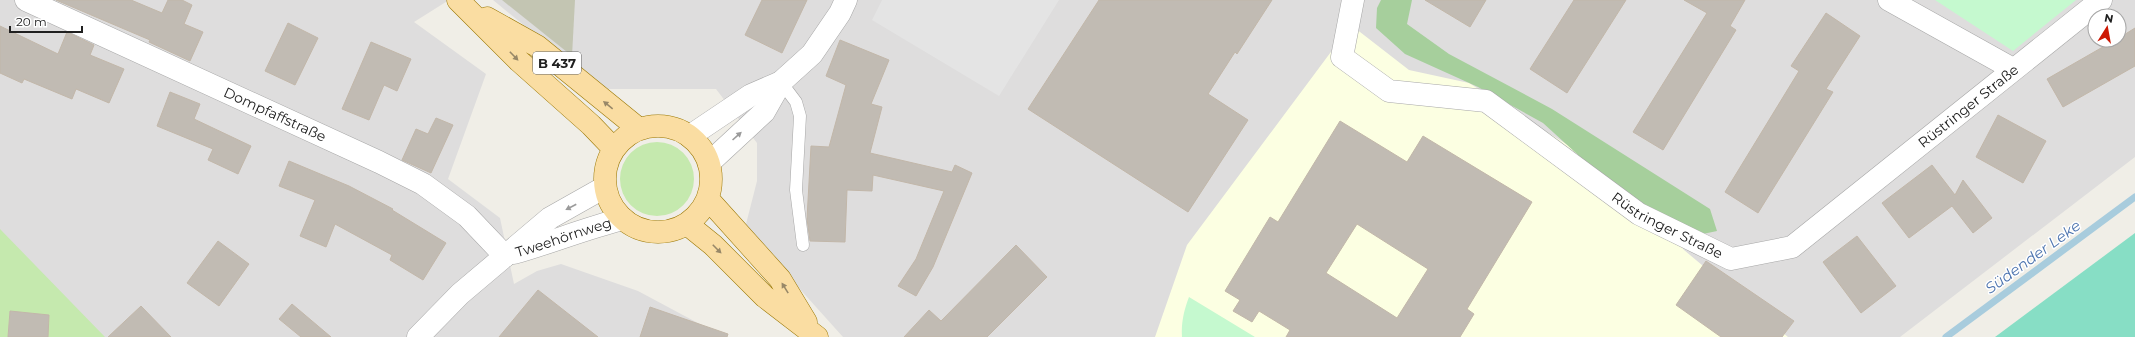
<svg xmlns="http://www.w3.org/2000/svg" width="2135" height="337" viewBox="0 0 2135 337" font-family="Montserrat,sans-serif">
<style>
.residential{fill:#dedddd;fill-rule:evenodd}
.education{fill:#fcffe2}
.construction{fill:#c3c5b2}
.grass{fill:#c5e9ae}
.forest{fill:#a6cf9c}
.park{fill:#c5f9cf}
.pitch{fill:#87dec5}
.parking{fill:#e4e4e4}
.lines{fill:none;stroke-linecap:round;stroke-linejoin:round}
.stream{stroke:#a8ccdd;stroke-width:7}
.building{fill:#c1bbb3;stroke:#c2b7a9;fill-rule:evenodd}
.service-casing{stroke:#a7a7a7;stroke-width:13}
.minor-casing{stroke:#a7a7a7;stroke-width:23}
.primary-casing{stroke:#9a7702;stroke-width:23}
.service{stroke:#fff;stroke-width:12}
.minor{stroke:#fff;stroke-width:22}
.primary{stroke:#fadda2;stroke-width:22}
.oneway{fill:#988868}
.oneway2{fill:#9b9b9b}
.labels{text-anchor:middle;stroke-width:3;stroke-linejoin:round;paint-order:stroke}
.shield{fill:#fff;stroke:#636363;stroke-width:1}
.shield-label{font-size:13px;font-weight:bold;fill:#202020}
.street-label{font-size:14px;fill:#202020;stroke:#fff}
.water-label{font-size:15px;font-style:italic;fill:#4d74af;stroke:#fff}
</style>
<rect width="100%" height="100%" fill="#f0eee7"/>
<path class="residential" d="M0 0H449L414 22 486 74 448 179 500 218 514 284 537 271 561 264 638 291 724 337H0Z
M493 0H2135V157L1900 337H843L745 228 757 181V143L716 89H602ZM2095 16H2119V40H2095Z"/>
<path class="education" d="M1351 25 1409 70 1469 83 1638 189 1684 250 1788 337H1155L1187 245Z"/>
<path class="construction" d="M502 0H575L572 56Z"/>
<path class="grass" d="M620 179a37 37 0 1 1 74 0a37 37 0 1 1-74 0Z
M0 229 105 337H47L49 315 10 311 8 337H0Z"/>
<path class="forest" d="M1381 0H1412L1407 24 1449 54 1552 109 1710 209 1717 231 1698 235 1644 208 1599 174 1543 123 1478 87 1405 54 1376 28 1377 8Z"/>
<path class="park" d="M1935 0H2076L2013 51Z
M1189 297 1255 337H1182C1181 323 1184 310 1189 297Z"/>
<path class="pitch" d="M2135 233V337H1995Z"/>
<path class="parking" d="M882 0H1059L999 96 872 20Z"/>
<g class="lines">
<path class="stream" d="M1946 337 2135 197"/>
</g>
<path class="building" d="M56 0H131L162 13 168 0H182L192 5 184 24 203 32 190 61 149 42 150 40Z
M762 0H807L782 53 745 35Z
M1099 0H1272L1237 54 1235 52 1208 94 1248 120 1188 212 1028 109Z
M1425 0H1486L1470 27Z
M1574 0H1626L1567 93 1530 69Z
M1684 0H1745L1730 26 1736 30 1663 150 1633 132 1707 13Z
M1826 13 1860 36 1826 89 1833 92 1758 213 1725 192 1799 71 1791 66Z
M288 23 318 38 295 85 265 71Z
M0 26 58 54 67 32 94 45 90 55 124 69 109 103 76 89 72 99 24 79 22 83 0 73Z
M2135 28V66L2063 107 2047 79 2115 40H2119V38Z
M840 40 889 60 871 104 882 107 870 153 952 172 955 165 972 173 933 267 916 296 898 286 916 259 944 191 873 175 872 191 847 190 845 242 810 241 807 219 811 146 829 147 846 85 826 76Z
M371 42 411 59 397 91 384 85 369 120 342 109Z
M170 92 200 104 194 119 251 146 238 174 208 160 213 149 157 126Z
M1998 115 2046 141 2023 183 1976 157Z
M436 118 453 125 431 173 402 160 416 129 428 134Z
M1340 121 1407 162 1423 136 1532 202 1467 309 1474 314 1460 337H1286L1290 330 1259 311 1252 322 1233 311 1240 300 1225 291 1270 217 1278 222ZM1357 224 1428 269 1397 318 1326 273Z
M289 161 349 186 393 209 392 210 446 243 423 280 390 260 392 255 335 224 326 247 300 236 315 200 279 186Z
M1932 165 1955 195 1963 180 1992 218 1973 233 1952 206 1909 238 1882 203Z
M1857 236 1896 286 1861 313 1823 262Z
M218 241 249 264 219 306 187 283Z
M1016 245 1047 277 987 337H904L929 310 941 321Z
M1706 261 1794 321 1782 337H1721L1676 305Z
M538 290 598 337H499Z
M292 304 331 337H301L279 319Z
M141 306 171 337H108Z
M650 307 728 334 727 337H640Z
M10 311 49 315 48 337H8Z"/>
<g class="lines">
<g class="service-casing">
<path id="service" d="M781 82 796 102 800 116 796 190 803 245"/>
</g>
<g class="minor-casing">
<g id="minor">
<path id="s1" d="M26 0 379 162 423 184 467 216 505 256"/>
<path id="s2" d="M1353 0 1342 57 1389 91 1486 101 1639 214 1731 259 1792 247 2101 0"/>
<path d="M1889 0 2013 69"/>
<path d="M690 136 751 95 781 82"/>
<path d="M709 163 764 112 781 82 812 54 840 13 846 0"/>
<path id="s3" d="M514 253C550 243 586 228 623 219"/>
<path d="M418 337 460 294 550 218 605 187"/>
</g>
</g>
<g class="primary-casing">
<path id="primary" d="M458 0 519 61 591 125 614 149
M487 18 537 46 639 129
M605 179a53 53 0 1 1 106 0a53 53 0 1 1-106 0Z
M708 199 780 279 806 322
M687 224 713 245 765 297 817 337"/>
</g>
<use href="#service" class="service"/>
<use href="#minor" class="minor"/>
<use href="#primary" class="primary"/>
</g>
<defs><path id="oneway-solid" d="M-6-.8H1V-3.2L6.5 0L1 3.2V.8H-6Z"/></defs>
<g class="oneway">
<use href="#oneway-solid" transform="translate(514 56) rotate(46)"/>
<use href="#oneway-solid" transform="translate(608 105) rotate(-141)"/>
<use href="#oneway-solid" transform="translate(717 249) rotate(45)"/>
<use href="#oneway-solid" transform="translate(785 288) rotate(-122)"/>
</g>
<g class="oneway2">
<use href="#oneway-solid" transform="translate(737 136) rotate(-42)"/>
<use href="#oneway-solid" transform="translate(571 207) rotate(152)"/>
</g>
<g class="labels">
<rect class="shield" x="533" y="52" width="48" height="22" rx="3"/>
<g class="shield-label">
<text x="557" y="68">B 437</text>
</g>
<g class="street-label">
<text dy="5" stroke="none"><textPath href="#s2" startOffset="794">Rüstringer Straße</textPath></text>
<text dy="5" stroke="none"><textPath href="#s1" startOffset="274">Dompfaffstraße</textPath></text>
<text dy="5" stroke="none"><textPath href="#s2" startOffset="434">Rüstringer Straße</textPath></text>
<text dy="5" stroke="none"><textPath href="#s3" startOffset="52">Tweehörnweg</textPath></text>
</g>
<g class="water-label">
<text transform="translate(2033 257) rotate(-36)" y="5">Südender Leke</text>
</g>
</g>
<g transform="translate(2107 28) rotate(11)"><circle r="19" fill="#ffffff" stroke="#a6a6a6"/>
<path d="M0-3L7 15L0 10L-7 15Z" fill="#cd1803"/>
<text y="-6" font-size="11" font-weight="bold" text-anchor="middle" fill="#202020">N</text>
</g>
<path d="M10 26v6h72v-6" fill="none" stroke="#202020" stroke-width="2"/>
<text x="16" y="26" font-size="12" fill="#202020" stroke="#ffffff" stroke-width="3" paint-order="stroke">20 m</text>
</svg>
